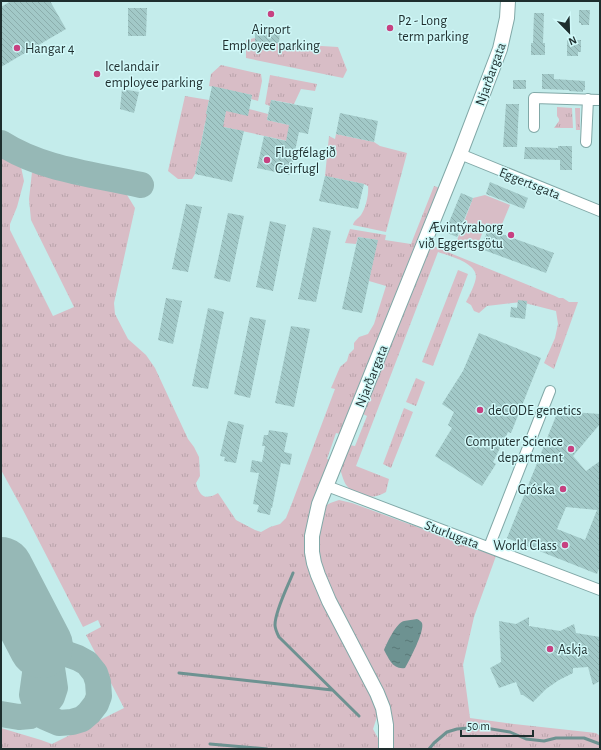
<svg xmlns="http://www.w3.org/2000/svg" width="601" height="750" viewBox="0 0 601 750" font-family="'Alegreya Sans',sans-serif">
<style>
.grass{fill:url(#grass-tufts)}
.park{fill:#d8bdc6}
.water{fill:url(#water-ripples)}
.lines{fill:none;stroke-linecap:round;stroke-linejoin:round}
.stream{stroke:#6d9291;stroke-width:3}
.taxiway{stroke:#96b8b6;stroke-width:26}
.runway{stroke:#96b8b6;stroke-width:64}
.building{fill:url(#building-back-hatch);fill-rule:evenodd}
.minor-casing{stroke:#81a8a7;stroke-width:12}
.secondary-casing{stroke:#81a8a7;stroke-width:16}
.minor{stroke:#fff;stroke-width:10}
.secondary{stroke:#fff;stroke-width:14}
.poi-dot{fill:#c74181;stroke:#d1f9f9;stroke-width:1.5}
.labels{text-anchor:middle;stroke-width:3;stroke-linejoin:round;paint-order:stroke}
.poi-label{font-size:14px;fill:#1e2e2e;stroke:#d1f9f9;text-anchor:start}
.street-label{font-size:14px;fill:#1e2e2e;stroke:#d1f9f9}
</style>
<defs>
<pattern id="grass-tufts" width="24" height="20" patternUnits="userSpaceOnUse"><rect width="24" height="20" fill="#d8bdc6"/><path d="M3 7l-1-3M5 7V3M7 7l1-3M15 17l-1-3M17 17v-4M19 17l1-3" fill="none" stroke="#b9a3aa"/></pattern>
<pattern id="water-ripples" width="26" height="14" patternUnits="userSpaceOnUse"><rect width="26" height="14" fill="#6d9291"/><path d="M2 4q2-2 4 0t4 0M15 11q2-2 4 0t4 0" fill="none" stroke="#597877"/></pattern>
<pattern id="building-back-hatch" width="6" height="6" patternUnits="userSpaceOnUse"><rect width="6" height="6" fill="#a2c9c8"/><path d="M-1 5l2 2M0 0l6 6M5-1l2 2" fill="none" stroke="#8badac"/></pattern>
</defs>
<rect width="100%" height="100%" fill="#c4eceb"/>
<path class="grass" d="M255 38V42L338 47 347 70 343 78 246 58V40Z
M221 65 261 74 262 81 258 101 251 99 252 95 209 86 211 74Z
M270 75 317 84 315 91 301 89 294 104 272 100 270 106 265 104Z
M185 96 209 100 206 114 224 118 226 111 249 109 268 114 267 120 289 125 297 143 205 123 195 174 192 179H178L168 171Z
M557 107 572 108 573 128H554L559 121V119L557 116Z
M580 108V130H576L575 108Z
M336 134 374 142 380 146 407 153 386 232 353 225C354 220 358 219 361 215 366 208 369 194 368 186L364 184 325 176 329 136 335 139Z
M1 155 18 164 21 167 24 181 17 207 10 224V230L53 316 74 307 31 220 29 199 32 172 43 175 124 190 135 208 114 303 115 314 128 339 146 355 155 368 188 439 194 447 199 457 200 476 196 483C200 498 206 500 218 493L236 520 255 530 261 532 270 527 280 524 286 518 292 503 335 389 331 388 340 367 347 361 349 354 354 349V343L359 337 368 334 374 324 386 286 369 281 377 240 358 237 356 244 345 243 350 229 386 235 385 240 411 244 434 186 440 188 352 406 340 434 336 433 327 459 330 460C321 483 310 506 307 531L372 694 378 714 373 729 379 740 378 749H1V728L41 740 52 744 124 708 86 635 101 627 98 620 83 627 23 510 1 470Z
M428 244 555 296 559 298H563L569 302H578L554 369 544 363 555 338 558 324 556 311 521 302 487 306 479 313 474 311 471 305 466 302C469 296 476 283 476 276 475 262 449 256 438 252L356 466 389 479 386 492C374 500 356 498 347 486 344 483 342 475 341 472 341 467 347 451 349 445L355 446 367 416 361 413Z
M458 270 468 274 433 366 422 362Z
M416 378 425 382 416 406 406 402Z
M404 408 413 412 391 468 383 464Z
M339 500 352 503 496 556 474 617 463 665 470 718 514 724 596 733 600 736V749H392L393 736 390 710 326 583C325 578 323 573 322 568 319 554 317 521 324 509 327 503 333 502 339 500Z"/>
<path class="park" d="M485 195 510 205 500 229 486 223 476 250 456 243 473 198Z"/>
<path class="water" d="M417 619C419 620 421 621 422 623 425 631 409 661 405 668 393 670 389 659 384 650 387 643 396 623 404 621 408 620 413 620 417 619Z"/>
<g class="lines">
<path class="stream" d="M293 573C288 586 275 611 275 625 275 629 277 633 279 637L359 716
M179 673 332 690
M210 744 267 749
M429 749 434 743 447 732 457 729 479 727 510 732 526 739 544 741 556 738H584L600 744"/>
<path class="taxiway" d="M1 143C43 170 94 174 141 185
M28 621 29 624 35 638 37 659 32 695 37 708 45 717 59 723 72 722 82 719 89 713 96 704 99 696 98 682 95 673 87 663 78 658 64 653 53 646 40 635 29 624
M1 714 19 717 30 716 42 710 52 697 55 688 52 668 41 646"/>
<path class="runway" d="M1 569 41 646"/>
</g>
<path class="building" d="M11 1H50L66 29 1 67V7Z
M128 8H147L146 36H128Z
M579 10H590L589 25H581V23H579Z
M534 13H544L543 43H545V55H531V43H533Z
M255 30 280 31 279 43 255 42Z
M567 40H581V52H578V56H567Z
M542 74H554V79L585 81V90H583V92L569 91V90L542 89Z
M513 80H526V89H513Z
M212 86 252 95 248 116 226 111 223 127 244 131 232 182 195 174 207 114H206Z
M122 89 139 92 134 113 120 109Z
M271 100 313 108 308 134 299 132 290 175 257 168 264 136 286 141 289 125 267 120Z
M506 104H519L517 147H503Z
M340 113 378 121 374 142 336 134Z
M558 146H572V170H560V160L524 159 525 147 558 148Z
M325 176 364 184 358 209 319 201Z
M490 182 528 198 524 209 486 194Z
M461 193 473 198 457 237 445 232Z
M186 204 202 207 188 272 172 269Z
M228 213 244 216 230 282 214 278Z
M270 221 286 225 273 291 256 287Z
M313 227 331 231 316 302 298 299Z
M488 229 554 253 546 273 481 249Z
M358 237 378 240 362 313 342 309Z
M166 298 182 301 173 344 158 340Z
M518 300 527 301 525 319 510 317 511 307 517 308Z
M208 308 224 312 208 389 192 386Z
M250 317 266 320 250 398 234 394Z
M291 326 310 329 294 407 275 403Z
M479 333 541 358 511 433 508 432 493 462 496 464 482 486 435 456 452 428 448 425 454 412 442 404 463 371Z
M558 411 600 414V424L573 456 586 471 600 461V566L597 574 507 538ZM566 507 597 510 585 540 557 529Z
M228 421 244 425 236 463 224 461 225 457 220 456Z
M269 430 288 433 284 452 292 454 290 465 281 463 272 508H271L270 515 257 512 259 505 253 504 259 473 250 472 252 460 262 462 265 446H262L264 435H268Z
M529 617V626L560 631 574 624 576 633 600 637V681L593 685 588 667 573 668V673L559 680 546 689 533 702 523 695H521L516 682 499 688 490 668 501 662 499 621 516 624Z"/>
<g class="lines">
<g class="minor-casing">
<path id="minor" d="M534 127V98L600 100
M586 142 588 99
M460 154 600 211
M327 486 600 590
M489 547 550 391"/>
</g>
<g class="secondary-casing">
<path id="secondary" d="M386 749V725L383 708 377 693 329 601 318 575 314 563 312 552V536L315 522 319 504 460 154 500 49 507 18 508 1"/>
</g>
<use href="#minor" class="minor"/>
<use href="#secondary" class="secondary"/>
</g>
<g class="poi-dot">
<circle cx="271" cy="14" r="4"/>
<circle cx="390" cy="28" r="4"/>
<circle cx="17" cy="48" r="4"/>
<circle cx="97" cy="74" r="4"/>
<circle cx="267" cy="160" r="4"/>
<circle cx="511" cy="235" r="4"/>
<circle cx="480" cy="410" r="4"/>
<circle cx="571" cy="449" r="4"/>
<circle cx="563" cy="489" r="4"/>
<circle cx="565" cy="545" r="4"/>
<circle cx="550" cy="649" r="4"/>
</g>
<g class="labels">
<g class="poi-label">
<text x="398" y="25">P2 - Long<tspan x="398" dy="16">term parking</tspan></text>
<text x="271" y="34" text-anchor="middle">Airport<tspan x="271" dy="16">Employee parking</tspan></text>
<text x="25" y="53">Hangar 4</text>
<text x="105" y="71">Icelandair<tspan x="105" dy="16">employee parking</tspan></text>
<text x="275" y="157">Flugfélagið<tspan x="275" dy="16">Geirfugl</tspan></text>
<text x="503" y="232" text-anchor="end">Ævintýraborg<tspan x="503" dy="16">við Eggertsgötu</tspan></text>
<text x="488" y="415">deCODE genetics</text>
<text x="563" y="446" text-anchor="end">Computer Science<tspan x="563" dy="16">department</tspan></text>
<text x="555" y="494" text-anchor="end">Gróska</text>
<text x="557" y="550" text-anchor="end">World Class</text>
<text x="558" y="654">Askja</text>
</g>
<g class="street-label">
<text transform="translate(490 74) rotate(-70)" y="5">Njarðargata</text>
<text transform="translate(530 183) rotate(22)" y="5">Eggertsgata</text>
<text transform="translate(371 376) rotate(-68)" y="5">Njarðargata</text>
<text transform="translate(452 534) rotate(21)" y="5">Sturlugata</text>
</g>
</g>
<rect width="601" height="750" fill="none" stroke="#1e2e2e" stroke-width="4"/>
<g transform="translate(569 32) rotate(157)" stroke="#d1f9f9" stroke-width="3" paint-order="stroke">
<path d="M0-3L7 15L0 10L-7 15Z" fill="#1e2e2e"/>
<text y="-6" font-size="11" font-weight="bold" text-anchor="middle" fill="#1e2e2e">N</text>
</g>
<path d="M461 730v6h72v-6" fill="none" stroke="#1e2e2e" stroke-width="2"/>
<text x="467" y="730" font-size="12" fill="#1e2e2e" stroke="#d1f9f9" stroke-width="3" paint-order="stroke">50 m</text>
</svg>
